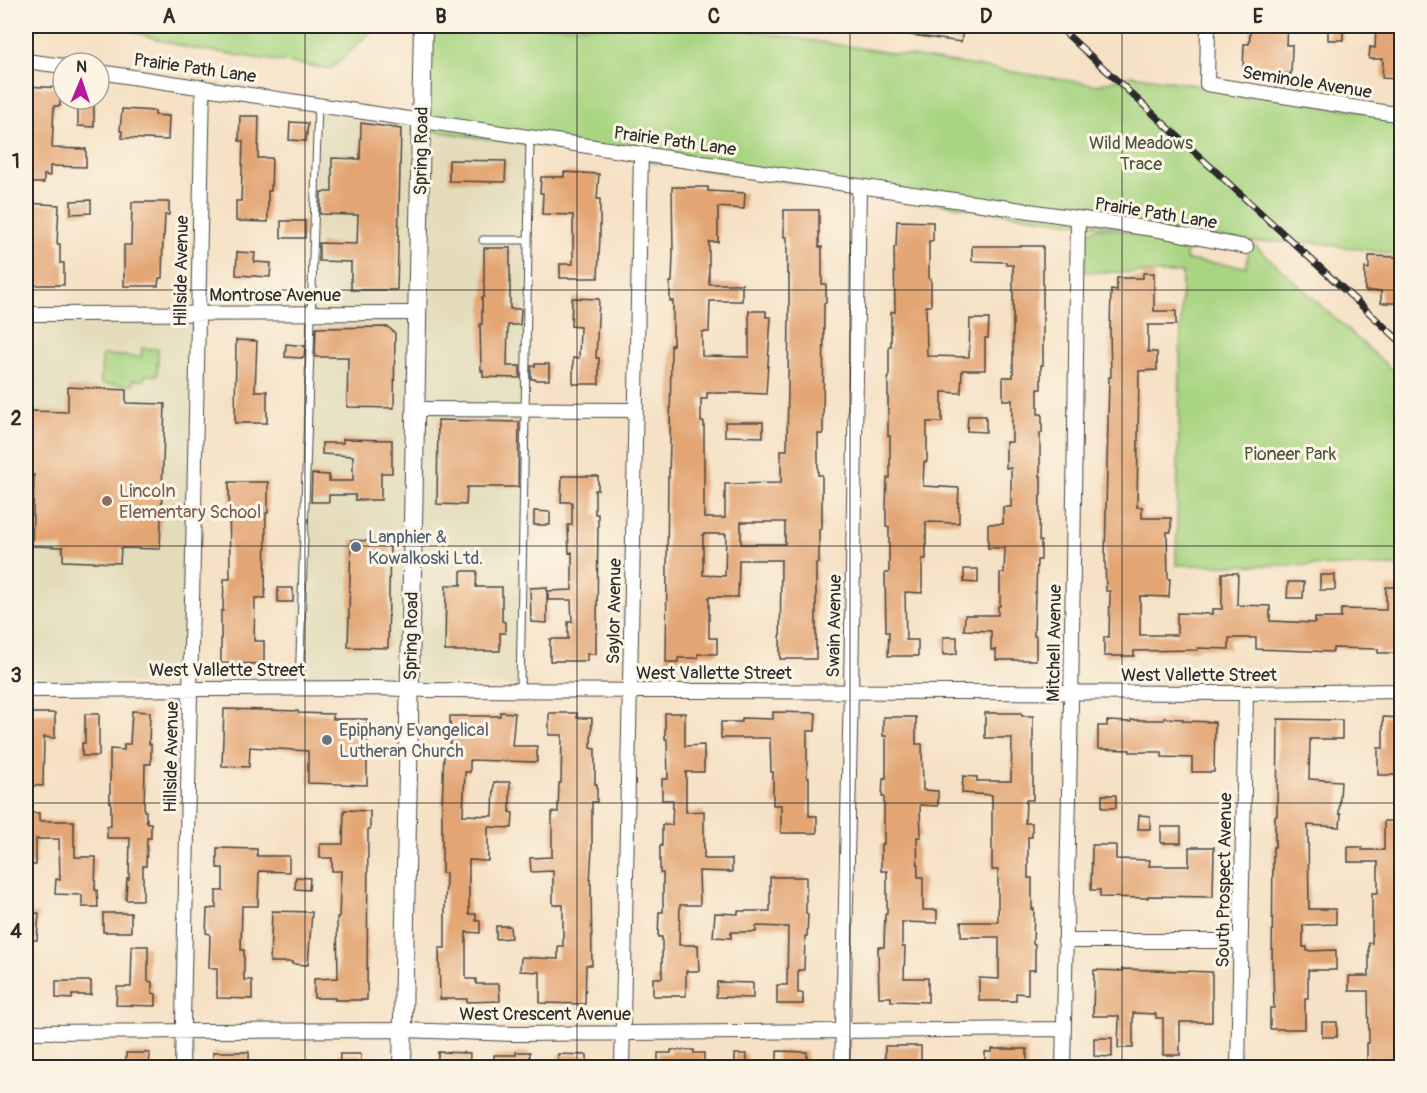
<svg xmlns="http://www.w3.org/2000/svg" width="1427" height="1093" viewBox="0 0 1427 1093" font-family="Pangolin,sans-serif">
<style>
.built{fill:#e3dbba}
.green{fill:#a9d582;stroke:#6a8056;stroke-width:1.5}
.building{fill:#e3a573;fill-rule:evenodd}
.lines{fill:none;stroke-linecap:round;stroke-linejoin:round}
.service-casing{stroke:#494642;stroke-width:9}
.minor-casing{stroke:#494642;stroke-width:16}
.tertiary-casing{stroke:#494642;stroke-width:20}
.service{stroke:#fff;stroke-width:7}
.minor{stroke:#fff;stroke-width:14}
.tertiary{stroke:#fff;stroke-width:18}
.rail-casing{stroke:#2b2b2b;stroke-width:7}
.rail{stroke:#fcf5e5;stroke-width:4.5;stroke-dasharray:14;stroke-linecap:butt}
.grid{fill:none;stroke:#2b2b2b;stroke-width:1.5;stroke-opacity:0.55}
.education-dot{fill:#8d6e63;stroke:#fcf5e5;stroke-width:2}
.service-dot{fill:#5c6f8a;stroke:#fcf5e5;stroke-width:2}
.worship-dot{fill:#6b7280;stroke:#fcf5e5;stroke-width:2}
.labels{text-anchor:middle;stroke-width:6;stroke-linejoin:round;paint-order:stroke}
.street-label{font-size:18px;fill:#2b2b2b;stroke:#fcf5e5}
.park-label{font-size:18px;fill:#4a5641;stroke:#fcf5e5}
.education-label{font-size:18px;fill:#785e54;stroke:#fcf5e5;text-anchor:start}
.service-label{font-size:18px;fill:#4e5e75;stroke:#fcf5e5;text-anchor:start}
.worship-label{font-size:18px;fill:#5b616d;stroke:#fcf5e5;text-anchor:start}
.neatline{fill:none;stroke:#2b2b2b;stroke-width:2}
.grid-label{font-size:20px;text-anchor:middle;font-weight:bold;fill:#2b2b2b}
</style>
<rect width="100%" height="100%" fill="#fcf5e5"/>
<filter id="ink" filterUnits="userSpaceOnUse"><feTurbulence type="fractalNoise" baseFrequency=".0167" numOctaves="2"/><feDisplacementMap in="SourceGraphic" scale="12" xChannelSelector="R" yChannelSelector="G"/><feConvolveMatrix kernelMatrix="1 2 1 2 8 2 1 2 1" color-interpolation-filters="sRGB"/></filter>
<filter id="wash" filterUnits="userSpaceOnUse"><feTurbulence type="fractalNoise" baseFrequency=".008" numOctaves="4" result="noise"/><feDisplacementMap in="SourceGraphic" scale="24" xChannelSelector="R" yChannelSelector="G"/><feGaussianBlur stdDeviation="1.35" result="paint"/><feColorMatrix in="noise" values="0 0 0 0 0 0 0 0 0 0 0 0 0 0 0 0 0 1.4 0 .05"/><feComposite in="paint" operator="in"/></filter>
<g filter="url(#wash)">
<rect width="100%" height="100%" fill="#f5e1c5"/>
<path class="built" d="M316 110 426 130 527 144 521 685 296 682Z
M192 317 184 683H26V319Z"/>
<path class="green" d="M118 26H377L331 69 189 48 149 37Z
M429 26H718L1097 85 1132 75 1401 118V255L1310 242H1251L1401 378V566L1176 565 1182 273 1085 272 1086 237 1088 231 1100 228 1178 239C1189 245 1186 249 1186 260L1246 267 1250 241 1074 223 426 130Z
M142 348 158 349 157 375H145L144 380H133V385L101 384 102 355 141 357Z"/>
<g id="blocks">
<path class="building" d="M891 26H964L961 42 890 32Z
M1251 26H1287L1286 45H1292L1291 74 1259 73V69H1243L1244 44H1249Z
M1328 26H1343V40H1328Z
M1376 26H1401L1399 79 1382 78 1383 59H1369L1370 47 1375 48Z
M26 86 61 88 60 106H54L52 148 86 149V167L50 166V176L44 175V183H26Z
M78 99H94V127L78 126Z
M122 109 155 111V115L169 116 168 140 122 138V131H120Z
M240 116H259L258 158H272L271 191H268V222L236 221V201H241L243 141H239Z
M290 122 308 123 306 141 289 140Z
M361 123 401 129 397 290H351V262L319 261V243L357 244 358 215 320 214 321 192H332V158L360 159Z
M449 160 506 161 505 182 449 181Z
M564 172 599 174 597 199H600V235L598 278H560V264H573V215L542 214 543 193H540L541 177H564Z
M672 187H708V191L745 193 744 209 718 207V242H709V284H742V301H710L709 332H702V356L749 357V311H766V317H771L766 394 742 393H707V399H701V422H704V518H725V484L781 483V450H787L789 316V274H787V237H784V210H819V247H822V284H826V303H824L823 434H818V475H822V529H819V563H816V659H780L781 560H739L738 597H709V638H717V654H698V658H678V662H666L668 477H669L670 441 671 345H673V301H670V282H672L673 255ZM741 522H785V544H741ZM703 534H726L725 576 703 575Z
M91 200V213L71 214V201Z
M132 202H169V215H165L164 236H163L162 278H159L158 286H124V245H131Z
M26 203 59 205 57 244H60V263H64V285H26Z
M281 221H305V238H281Z
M897 221 933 222V241H929V279H931V306H926L927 356 969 357 970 319H989L988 338H985V370H962L961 393 942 392V422H927V462H924L923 486 959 488 958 507H959V523L926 522V559H922V593L905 592 906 640H918V656H888L889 632H886L885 573H889V527H886V508L887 478H890V436H888V378H889V346H891V312H895L894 247H896Z
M972 246H1043V365H1041V389H1038V414H1042V433H1040V476H1041V495H1040L1039 541H1041V560H1037L1036 592H1035L1034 636H1036V660H996V650H991V631L964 630 965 615H998V606H1000V573H1004L1005 548H988V524H1003V507H1011V468H1006V442H1012V400H1003V377H1013V265H1006V262L972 261Z
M484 248H510V309H521L520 325H508L507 366H520V378L483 377V371H481L480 324H482V297H484Z
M237 252 255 253 254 262 271 263 270 277 236 275Z
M1369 256 1397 257V303H1381V291H1365V268L1369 269Z
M1143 273H1154V311H1176V325H1148V352H1157V370L1139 371 1137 507H1142V518H1171V532H1167L1168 579H1170L1169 597 1140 596V635H1177V613L1212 614V609H1222V573H1238L1237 605 1270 606V621L1315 623V618H1341V609L1386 610V587H1401V603H1397L1396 653H1378V649L1333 648V652L1256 649V638H1229V649L1198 648V650L1134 651V656H1104V637H1109L1110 591H1106L1105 558 1109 377H1111L1110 331 1111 290 1117 291V278H1143Z
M572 298 599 299 596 358H599V384H573V358H579L580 327 571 326Z
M388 327 395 333 394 408 347 407 348 357H315L316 328Z
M236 340 257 341 255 391H267V423H235Z
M286 344 305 346 304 357H302V358L285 357Z
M535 364H549V380H535V379H531V366H535Z
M68 387 126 390V403L165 404 160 549 121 548 120 563 63 561V547L32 546 34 475 26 474 27 411 68 412Z
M968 416H986V432L967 431Z
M438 420 519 422 518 487H467L466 505 437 504Z
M725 422H763V437L725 436Z
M343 439 392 440V473H381V500H355V495H329V502H311L312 474 329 475V481H353V456L322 454V443H343Z
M562 476H598V490H595V514H598L597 633H596V654H587V661H550V639H568V622H572L571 600H548V591L572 590V552L569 553 568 525H572V502H561Z
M229 482H268V513H266L265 598H255L254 641H264V664L221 663V611H223L224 579H230Z
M534 511 550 512V525H534Z
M351 540 390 542 388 648 348 647Z
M964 569H978V583L964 582Z
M461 571H477L476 587H502V621L505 622V633H500V651H445L446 585H461Z
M1320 575H1335V590H1320Z
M1288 582H1304L1303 598H1287Z
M547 587V623L531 622 530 588Z
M278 588H293V602H278Z
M943 637H957V654L943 655Z
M224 709 298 711V713L333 714V719H367V785L308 783V751L250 747 249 767 222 766Z
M132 711 150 712 149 744H151V764H145L144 811H146V820L147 819V823H151V838H147L146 866H143V900H126L127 878 129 879 130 838H107V826H111V802H110V749L124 750V744H130Z
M500 712 515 713 512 746H537V762L470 760V772H465L463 815 493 816 494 782H510V812L513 813 512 828 488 827V861L469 860V914H476V921H480V933L466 932V979H476V984H499L500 1001 467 1002V999H440L439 948H445V909L446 873H442V808L444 751H450V716H500Z
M773 712 816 713 815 731H807V778H809V816H817V833H781V805H773V772H771L770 738H721V722H742V718L773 719Z
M26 713H55V738L44 737 43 786 26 785Z
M549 713H577V718H592L591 748 595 749V784H597V802H592V847L590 884H591L592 965H586L585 1004 540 1003V972L520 971 521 957 558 959V946H563V905H553V871L531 872 530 858 552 857V812H558L559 783H561L562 735H549Z
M665 713H685V746L704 745V772H686V812L704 811V859H732V872L699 871 700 905H680L679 945H698L699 971H686V996H653V978H662V937H658L659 912H663V873H660V846H662V825H672L673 800H662V779H668L667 739H665Z
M985 713H1021L1022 716H1033V800H1026L1025 823H1032V837H1028V878H1032V909H1034L1033 944H1035V970H1028V994L1016 993V1001H979V978L999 979V937H961V922H998V870H992V795L962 793 963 776 977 777V781H1011L1012 738H985Z
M85 714H99V756H82V743H85Z
M883 717H916V744H922L923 790 938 791V806L920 805 921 837H917L918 877H923V910H937V923L902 922V947H905L904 978H928V1002L891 1001V997H879L878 947H884L885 914H887V871H881V844H884V797H882L883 778H886V736H883Z
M1383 717 1401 718V775H1378V748H1383Z
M1164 718 1183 719V721L1215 722 1214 772H1192V758L1162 757V752H1130V750L1098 749V726H1107V721L1131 722V720H1164Z
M1278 719 1342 720V739H1310L1309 779 1341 781 1339 814H1341L1340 827 1308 825 1309 909H1336V924L1303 925V947H1307V951L1336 950V970H1308V998H1305V1029H1270V1008H1274L1273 968H1272L1273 847H1275V816H1277Z
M1102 795H1116V808H1102Z
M344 810 370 811V829H368L367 1000H335V998H314V979L338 978 337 917H339L341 871H332V858H320V844H343Z
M26 813H39V821H74V846H75V857H96L95 890H97L98 907H82V895L55 894 56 879 60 880 59 839H36V865H26Z
M1139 815 1150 816V829H1138Z
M1384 821H1401V1067H1391V1063H1367V1043H1369L1368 991H1349V976H1369V943H1372V893H1378V862H1348V847H1362V850H1384Z
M1161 827H1181V843H1161Z
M1092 845H1116V859L1150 860 1149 866H1189V847H1214L1213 897 1148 896V898L1100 897V890H1091Z
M217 848 257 849V856H289V872L259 871 258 906H242L241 950H244V980H252V999L217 998V968H209L210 934 206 933 207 909 216 908V891H223V868H217Z
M296 877 310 878 309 890 295 889Z
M770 877H806V914H808L807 936H805L804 970H798V993H803V1004H777V985H787L788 927 756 926V932H731V938L713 937 715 913 738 914V911H770Z
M272 911 312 912 308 965 292 964V962H270Z
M26 913H39L37 940H26Z
M103 913H131V932H103Z
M496 926H510L511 938 496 939Z
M132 946H148V981L152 982V993L156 994V1006L116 1005 117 987H131Z
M1122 969 1212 972V1022H1180V1055H1163V1018H1156V1014L1133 1013V1048H1118L1119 1016H1093L1094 970 1122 971Z
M56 981H91V995H72V999L56 998Z
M717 982 753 983V998L716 997Z
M1322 1022H1337V1037H1322Z
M1094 1038H1112V1057L1094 1056Z
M885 1046H921V1068H885Z
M992 1049H1027V1068H985V1052H992Z
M671 1050H694V1053H704V1068H658V1053H671Z
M777 1051 807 1052V1068H777Z
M213 1052H249V1068H213Z
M438 1052 470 1053 469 1068H438Z
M516 1052H530L529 1068H494V1055H516Z
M126 1053H150L149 1068H126Z
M340 1054H361V1068H339Z
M558 1054 587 1055V1068H558Z
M735 1054H747V1068H735Z"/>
</g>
</g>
<g filter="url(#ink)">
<use href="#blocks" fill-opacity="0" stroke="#494642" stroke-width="1.5"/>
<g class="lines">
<g class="service-casing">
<path id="service" d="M483 240H528
M299 688 318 104
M520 690 530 137"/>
</g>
<g class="minor-casing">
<path id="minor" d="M1208 26 1207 84 1402 115
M26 61 63 66
M99 72 641 154 1159 230 1246 247
M26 314 417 313
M415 409 636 410
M26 690 378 688 428 690 1246 693 1402 691
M1065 941H1241
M26 1032 403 1030 514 1034 1063 1029
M182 1068 203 87
M622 1068 641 154
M842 1068 851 691 859 186
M1063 1068 1071 703 1078 219
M1238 1068 1246 693"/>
</g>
<g class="tertiary-casing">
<path id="tertiary" d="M402 1068 423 26"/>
</g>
<use href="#service" class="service"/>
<use href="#minor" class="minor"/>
<use href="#tertiary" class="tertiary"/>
<g class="rail-casing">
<path id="rail" d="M1058 26 1402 343"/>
</g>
<use href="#rail" class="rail"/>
</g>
</g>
<path class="grid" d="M305 26V1068M577 26V1068M850 26V1068M1122 26V1068M26 290H1402M26 546H1402M26 803H1402"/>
<circle class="education-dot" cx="107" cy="501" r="6"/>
<circle class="service-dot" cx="356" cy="547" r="6"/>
<circle class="worship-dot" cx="327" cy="740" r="6"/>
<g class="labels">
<g class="street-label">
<text transform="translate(195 68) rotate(8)" y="6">Prairie Path Lane</text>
<text transform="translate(1307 82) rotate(9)" y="6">Seminole Avenue</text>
<text transform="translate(675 141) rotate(8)" y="6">Prairie Path Lane</text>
<text transform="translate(421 151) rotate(-89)" y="6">Spring Road</text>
<text transform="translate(1156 213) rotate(9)" y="6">Prairie Path Lane</text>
<text transform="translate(181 271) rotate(-89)" y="6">Hillside Avenue</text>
<text x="275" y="301">Montrose Avenue</text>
<text transform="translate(614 611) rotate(-89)" y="6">Saylor Avenue</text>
<text transform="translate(834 626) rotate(-89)" y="6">Swain Avenue</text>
<text transform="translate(411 636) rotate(-89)" y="6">Spring Road</text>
<text transform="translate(1054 643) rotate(-89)" y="6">Mitchell Avenue</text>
<text x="227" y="676">West Vallette Street</text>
<text x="714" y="679">West Vallette Street</text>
<text x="1199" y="681">West Vallette Street</text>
<text transform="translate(171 757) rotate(-89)" y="6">Hillside Avenue</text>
<text transform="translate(1224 880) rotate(-89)" y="6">South Prospect Avenue</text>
<text x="545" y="1020">West Crescent Avenue</text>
</g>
<g class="park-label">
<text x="1141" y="149">Wild Meadows<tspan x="1141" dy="21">Trace</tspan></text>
<text x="1290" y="460">Pioneer Park</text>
</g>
<g class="education-label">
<text x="119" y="497">Lincoln<tspan x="119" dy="21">Elementary School</tspan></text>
</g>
<g class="service-label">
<text x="368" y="543">Lanphier &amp;<tspan x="368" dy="21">Kowalkoski Ltd.</tspan></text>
</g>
<g class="worship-label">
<text x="339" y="736">Epiphany Evangelical<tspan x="339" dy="21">Lutheran Church</tspan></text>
</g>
</g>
<rect width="1427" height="1093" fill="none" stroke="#fcf5e5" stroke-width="66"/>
<g transform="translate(81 81) rotate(2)"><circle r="28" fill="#fcf5e5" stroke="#a8a49b" stroke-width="1.5"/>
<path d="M0-4.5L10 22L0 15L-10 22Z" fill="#b5179e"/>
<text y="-9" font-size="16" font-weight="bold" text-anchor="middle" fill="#2b2b2b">N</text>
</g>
<rect x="33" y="33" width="1361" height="1027" class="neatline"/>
<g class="grid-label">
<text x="169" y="23">A</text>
<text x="441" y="23">B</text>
<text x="714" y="23">C</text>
<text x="986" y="23">D</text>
<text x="1258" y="23">E</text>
<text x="16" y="168">1</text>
<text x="16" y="425">2</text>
<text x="16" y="682">3</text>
<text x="16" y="938">4</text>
</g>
</svg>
